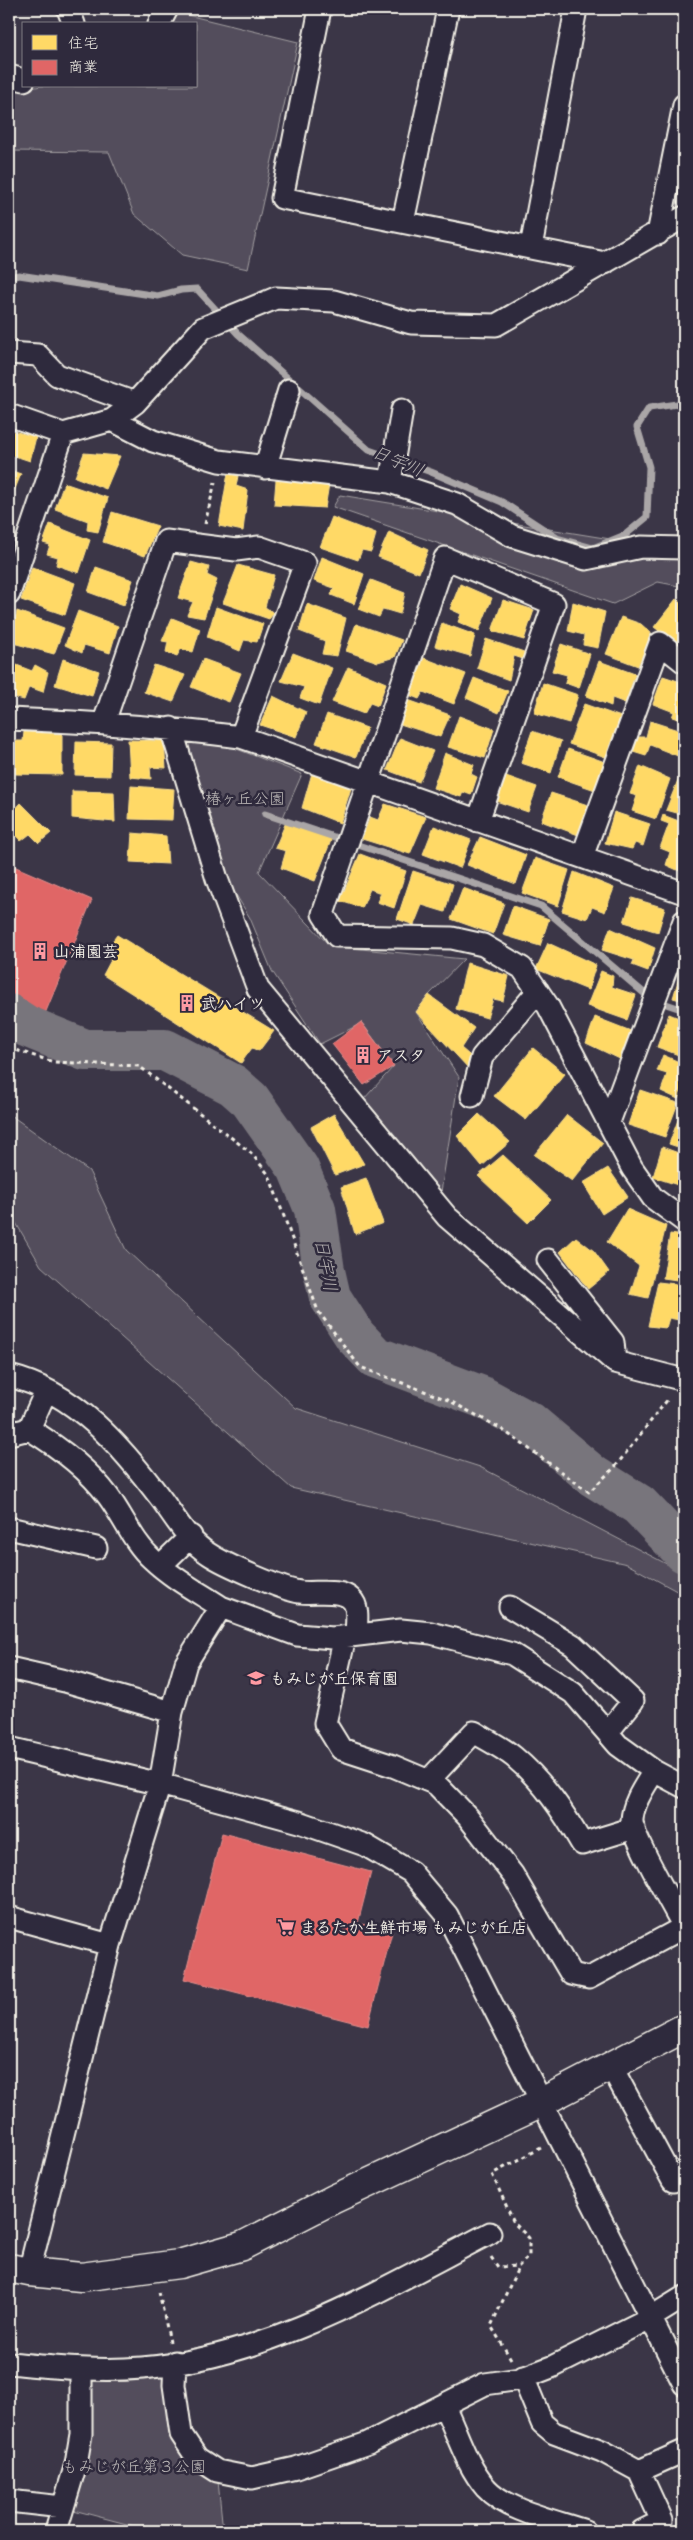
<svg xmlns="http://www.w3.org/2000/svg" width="693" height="2540" viewBox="0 0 693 2540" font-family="'Patrick Hand','Klee One',sans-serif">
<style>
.green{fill:#534e5c;stroke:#a4a0a2}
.homes{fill:#ffd966;stroke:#fce08d}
.shops{fill:#e06666;stroke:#e6908d}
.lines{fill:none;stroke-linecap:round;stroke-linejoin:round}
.stream{stroke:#aaa6a7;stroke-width:7}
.river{stroke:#78747b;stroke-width:42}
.street-casing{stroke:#f4f1e8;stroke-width:25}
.secondary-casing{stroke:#f4f1e8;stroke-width:31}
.path{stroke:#f4f1e8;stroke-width:3;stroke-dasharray:4 4;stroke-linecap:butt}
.street{stroke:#2f2a3d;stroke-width:21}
.secondary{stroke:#2f2a3d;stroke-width:28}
.labels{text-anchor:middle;stroke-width:5;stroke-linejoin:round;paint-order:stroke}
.park-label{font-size:16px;fill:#bcb8b7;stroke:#2f2a3d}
.poi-label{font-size:16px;font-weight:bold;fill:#f4f1e8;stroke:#2f2a3d;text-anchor:start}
.water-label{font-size:18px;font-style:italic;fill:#b6b2b2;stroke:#2f2a3d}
</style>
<rect width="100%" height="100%" fill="#3b3647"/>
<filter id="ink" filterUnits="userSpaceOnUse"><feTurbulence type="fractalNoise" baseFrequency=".02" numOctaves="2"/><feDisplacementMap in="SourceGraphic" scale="10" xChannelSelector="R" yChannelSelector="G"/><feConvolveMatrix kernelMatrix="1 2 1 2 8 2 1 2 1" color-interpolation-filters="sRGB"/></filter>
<g filter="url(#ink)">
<path class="green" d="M175 12 298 42 248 269 182 255 134 214 109 152 9 151V92L41 86H196V24H168Z
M340 495 684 551V587L658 582 613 604 333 507Z
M183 742 229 746 302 774 259 872 330 946 464 959 429 995 416 1012 459 1077 441 1192 363 1100 394 1066 362 1023 320 1044 272 971 250 918 226 878Z
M9 1114 89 1171 126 1250 296 1408 480 1467 684 1573V1595L627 1564 291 1488 41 1266 9 1211Z
M175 2362 180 2424 217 2471 223 2531H138V2527L62 2507 81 2369Z"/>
<path class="homes" d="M9 430 36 437 30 461 9 454Z
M84 453 120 456 106 489 75 477Z
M9 470 21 474 13 494 9 493Z
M228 473 238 476 236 486 248 490 243 531 219 526Z
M276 480 329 484 325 508 274 505Z
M64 483 108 498 98 532 87 530 88 521 55 509Z
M112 512 158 526 145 556 103 542Z
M332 517 376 534 371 552 362 550 358 560 320 547Z
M50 524 90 540 79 573 56 565 58 557 47 554 50 545 43 543Z
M389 532 428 550 419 573 378 557Z
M322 557 364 574 354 604 331 595 334 588 314 581Z
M191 562 209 567 207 575 217 580 204 618 187 615 193 602 178 598Z
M238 565 274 575 265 607 274 613 269 619 223 603Z
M32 567 75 583 65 615 21 600Z
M96 567 133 580 124 605 88 592Z
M371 580 405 593 400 614 383 609 379 617 358 609Z
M460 584 492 598 479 631 458 622 461 614 450 609Z
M676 599 684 605V650L654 627Z
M503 600 534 610 524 640 492 631Z
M573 602 605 612 598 648 583 645 584 635 568 631Z
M307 604 346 618 337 656 322 654 325 641 299 631Z
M216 607 263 624 257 642 244 640 240 651 207 637Z
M17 611 64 628 54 654 9 642Z
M78 611 118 626 110 653 84 645 82 653 65 645Z
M621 617 641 624 651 633 638 666 606 654Z
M172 618 200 629 193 652 181 649 177 656 166 652 168 642 162 641Z
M442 623 475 635 470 656 435 646Z
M356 624 402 640 395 657 378 662 346 651Z
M486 639 524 652 523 659 514 656 509 680 477 668Z
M561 644 590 654 579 688 565 683 567 675 552 671Z
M293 653 332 668 319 705 300 698 304 687 281 681Z
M424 658 466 674 454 704 423 692 419 699 409 695Z
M63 659 99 671 92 696 55 685Z
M203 659 241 673 229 702 191 687Z
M599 661 635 674 625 703 612 698 611 706 586 696Z
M9 662 32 671 35 665 48 672 43 692 29 687 24 700 9 696Z
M154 665 185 675 173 702 144 692Z
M348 667 386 683 378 706 370 703 364 714 332 702Z
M663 676 684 683V721L672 717 674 712 653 704Z
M474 678 508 691 499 713 466 698Z
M543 683 578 695 569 723 534 713Z
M273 696 306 712 296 737 260 725Z
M408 700 450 715 440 737 400 724Z
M584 704 624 718 611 759 569 744Z
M327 714 367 728 356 757 316 743Z
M459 716 494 729 485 758 448 747Z
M650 721 684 732V739L678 756 650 745 646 756 633 752 638 737H646Z
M532 731 561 741 551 773 521 763Z
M24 732 62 734V775L15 774 14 741H23Z
M400 738 433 751 419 782 387 770Z
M128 740 164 741 166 768 150 767 151 779 130 777Z
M76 742 111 743 110 776 75 775Z
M568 749 608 763 598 791 558 777Z
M445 753 474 765 471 774 477 777 471 795 463 792 461 797 433 788Z
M684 765V815L666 810Z
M640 766 670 779 656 819 632 811 637 796 630 794Z
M312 773 352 785 340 823 302 808Z
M506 776 537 787 528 812 496 801Z
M131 786 174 789 172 820 129 819Z
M72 791 114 792 115 822 72 818Z
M551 793 594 807 581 836 541 821Z
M21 803 51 833 39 843 30 834 21 841 9 829 13 822 9 816Z
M385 804 426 817 410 854 362 839 370 817 378 820Z
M614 812 650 824 643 846 635 843 632 849 605 843Z
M663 815 684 823V873L666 865 670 852 660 848 669 824 661 821Z
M286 822 332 838 315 881 281 868 286 851 275 848Z
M434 826 471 840 460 868 423 854Z
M132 833 166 836 168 864 130 862Z
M480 837 526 855 516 884 467 865Z
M360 854 406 871 394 908 377 902 381 893 370 889 362 908 340 901Z
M535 858 569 870 558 906 522 893Z
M413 871 453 884 445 912 422 905 414 925 397 919Z
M574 872 614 888 605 912 592 907 587 919 562 911Z
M463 888 504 903 493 934 451 919Z
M632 898 665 908 658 932 624 922Z
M513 906 549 919 540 946 503 935Z
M610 928 655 948 648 971 632 965 634 960 602 950Z
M117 935 274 1031 259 1051 252 1048 241 1063 103 975 111 960 102 955Z
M548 943 596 965 588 990 536 969Z
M684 961V1001L673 998Z
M467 963 509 976 503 1001 493 999 487 1018 456 1009Z
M601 971 613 976 612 987 636 995 627 1020 587 1006Z
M429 995 474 1028 461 1048 476 1061 470 1070 416 1012Z
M669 1014 684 1020V1057L657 1047Z
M595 1017 636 1033 624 1061 586 1043Z
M533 1048 565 1074 526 1120 494 1096Z
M663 1055 684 1064V1083L678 1099 661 1091 667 1074 657 1071Z
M640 1090 678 1103 665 1137 628 1125Z
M681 1112 684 1113V1149L669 1144Z
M334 1114 364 1164 335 1175 311 1127Z
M479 1114 510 1142 482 1166 457 1136Z
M567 1115 603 1143 572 1181 534 1155Z
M662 1147 684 1155V1187L653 1177Z
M503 1155 551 1200 528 1223 478 1176Z
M608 1168 628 1197 602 1214 583 1183Z
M366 1178 383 1223 355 1234 341 1187Z
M627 1209 666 1226 648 1298 630 1294 639 1266 607 1242Z
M670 1234 684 1236V1281L663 1278Z
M576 1237 594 1251 609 1272 588 1289 560 1252Z
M658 1282 684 1285V1321L669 1318 666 1328 648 1326Z"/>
<path class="shops" d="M9 864 92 900 42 1021 9 1003Z
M361 1022 394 1066 364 1085 332 1044Z
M222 1833 371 1872 358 1923 392 1932 368 2026 184 1979Z"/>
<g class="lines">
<path class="stream" d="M9 277 19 275 158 296 181 290 197 289 238 334 369 450 431 472 502 502 557 538 593 548 625 535 647 517 649 467 637 427 649 408 684 403
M265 814 541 906 651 999 684 1010"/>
<path class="river" d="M9 1015 26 1026 85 1050H165L233 1085 250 1100 298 1168 315 1209 324 1271 330 1297 355 1336 375 1357 482 1397 530 1423 593 1476 639 1505 684 1552"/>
<g class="street-casing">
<path id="street" d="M68 9 74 24
M320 9 282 198 605 263
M159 24 167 9
M9 76 24 80
M403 222 448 9
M658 234 684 105
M531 247 576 9
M9 353 38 355 57 375 135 403
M9 415 63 434 112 420 135 403 203 328 276 298 334 301 411 323 496 325 684 217
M112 420 153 441 219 461 390 482 457 504 512 536 586 559 641 547 684 548
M265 468 289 390
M390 482 402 410
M9 594 63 434
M9 719C87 722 163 727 241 737L684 893
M104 722 166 541 236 550 259 547 305 563 241 737
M171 728 217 879 258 989 447 1217 615 1362 684 1380
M478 821 554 604 445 558 323 914 337 936 452 938 483 945 522 968 548 1006 632 1168 653 1198 684 1221
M582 857 660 643 684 662
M472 1096 482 1057 538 991
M609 1122 684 921
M548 1260 613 1342 615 1362
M9 1376C76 1392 122 1447 162 1500 175 1518 189 1542 209 1554 224 1564 283 1590 300 1592 314 1594 340 1588 351 1599 360 1607 356 1625 356 1635
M29 1429 46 1391
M9 1434 29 1429C57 1446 88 1469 108 1496 123 1516 133 1542 152 1559 172 1578 198 1592 221 1607
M9 1528 96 1548
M160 1566 191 1536
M510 1607 573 1645 633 1701 608 1732
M345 1637 325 1723 341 1749 393 1766 436 1784 468 1817 513 1875 571 1974 589 1978 684 1927
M9 1668 65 1681 172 1712 186 1663 221 1607 297 1635 333 1638 401 1630 431 1633 512 1654 573 1693 618 1745 654 1771C645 1786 633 1802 632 1820 631 1834 675 1910 684 1927
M9 1748 160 1784 299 1822 365 1845 411 1872 447 1915 684 2384
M654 1771 684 1787
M429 1780 474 1732C487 1740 502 1747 514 1757 543 1781 563 1811 582 1844L634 1828
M9 1917 110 1945 29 2272
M110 1945 160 1784 172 1712
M611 2066 673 2181 684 2175
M175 2362 174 2385 181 2434 197 2458 217 2471 252 2478 296 2468 368 2443 485 2384 520 2379 554 2366 650 2318 684 2297
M9 2363C53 2367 97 2372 142 2368 269 2357 380 2290 490 2233
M523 2377 542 2423 554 2433 602 2451 639 2471
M444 2406C457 2432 466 2465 486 2488 507 2511 556 2521 585 2531
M9 2501 62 2507
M56 2531 76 2464 81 2434V2369
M642 2531 662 2521 639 2471 684 2451"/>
</g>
<g class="secondary-casing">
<path id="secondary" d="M9 2268 29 2272 81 2277 179 2264 242 2246 334 2199 540 2103 684 2028"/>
</g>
<path class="path" d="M205 524 215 482
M9 1048 54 1062 139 1066 251 1153 269 1175 318 1311 360 1367 448 1400 500 1428 589 1492 615 1467 668 1399
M491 2257 498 2267 519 2266 529 2256V2238L514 2223 492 2174 541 2148
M159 2292 170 2342
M511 2359 491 2326 519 2266"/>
<use href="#street" class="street"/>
<use href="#secondary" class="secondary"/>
</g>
</g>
<defs>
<g id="building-bare" transform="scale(1.35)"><path d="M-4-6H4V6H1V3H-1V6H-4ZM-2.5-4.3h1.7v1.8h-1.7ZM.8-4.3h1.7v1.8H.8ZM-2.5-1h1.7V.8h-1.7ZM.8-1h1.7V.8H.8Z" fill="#ff9aa2" stroke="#2f2a3d" stroke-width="2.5" paint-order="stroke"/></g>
<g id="school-bare" transform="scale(1.35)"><path d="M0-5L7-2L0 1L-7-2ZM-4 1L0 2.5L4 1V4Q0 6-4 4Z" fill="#ff9aa2" stroke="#2f2a3d" stroke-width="2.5" paint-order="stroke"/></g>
<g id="supermarket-bare" transform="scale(1.35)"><path d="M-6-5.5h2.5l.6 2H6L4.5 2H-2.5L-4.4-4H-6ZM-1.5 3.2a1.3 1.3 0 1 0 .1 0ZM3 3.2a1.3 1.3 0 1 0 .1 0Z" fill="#ff9aa2" stroke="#2f2a3d" stroke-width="2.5" paint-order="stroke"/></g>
</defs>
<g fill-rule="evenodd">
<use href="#building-bare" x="40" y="951"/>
<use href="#building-bare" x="187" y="1003"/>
<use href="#building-bare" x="363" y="1055"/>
<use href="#school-bare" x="256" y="1678"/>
<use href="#supermarket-bare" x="286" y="1927"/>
</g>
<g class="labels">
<g class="park-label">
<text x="245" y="804">椿ヶ丘公園</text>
<text x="134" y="2472">もみじが丘第３公園</text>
</g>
<g class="poi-label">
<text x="54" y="957">山浦園芸</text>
<text x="201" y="1009">武ハイツ</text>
<text x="377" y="1061">アスタ</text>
<text x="270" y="1684">もみじが丘保育園</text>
<text x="300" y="1933">まるたか生鮮市場 もみじが丘店</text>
</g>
<g class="water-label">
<text transform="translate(398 461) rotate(23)" y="6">日宇川</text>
<text transform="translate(326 1265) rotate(79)" y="6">日宇川</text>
</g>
</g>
<rect width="693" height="2540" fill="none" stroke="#2f2a3d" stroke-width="30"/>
<rect x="15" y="15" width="663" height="2510" fill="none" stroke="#f4f1e8" stroke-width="2" filter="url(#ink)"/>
<rect x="22" y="22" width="175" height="65" fill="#2f2a3d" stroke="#7e7a81"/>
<rect x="32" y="35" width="25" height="15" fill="#ffd966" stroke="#7e7a81"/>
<text x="68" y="48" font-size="15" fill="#f4f1e8">住宅</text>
<rect x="32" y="60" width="25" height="15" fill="#e06666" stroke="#7e7a81"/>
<text x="68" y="72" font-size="15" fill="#f4f1e8">商業</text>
</svg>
